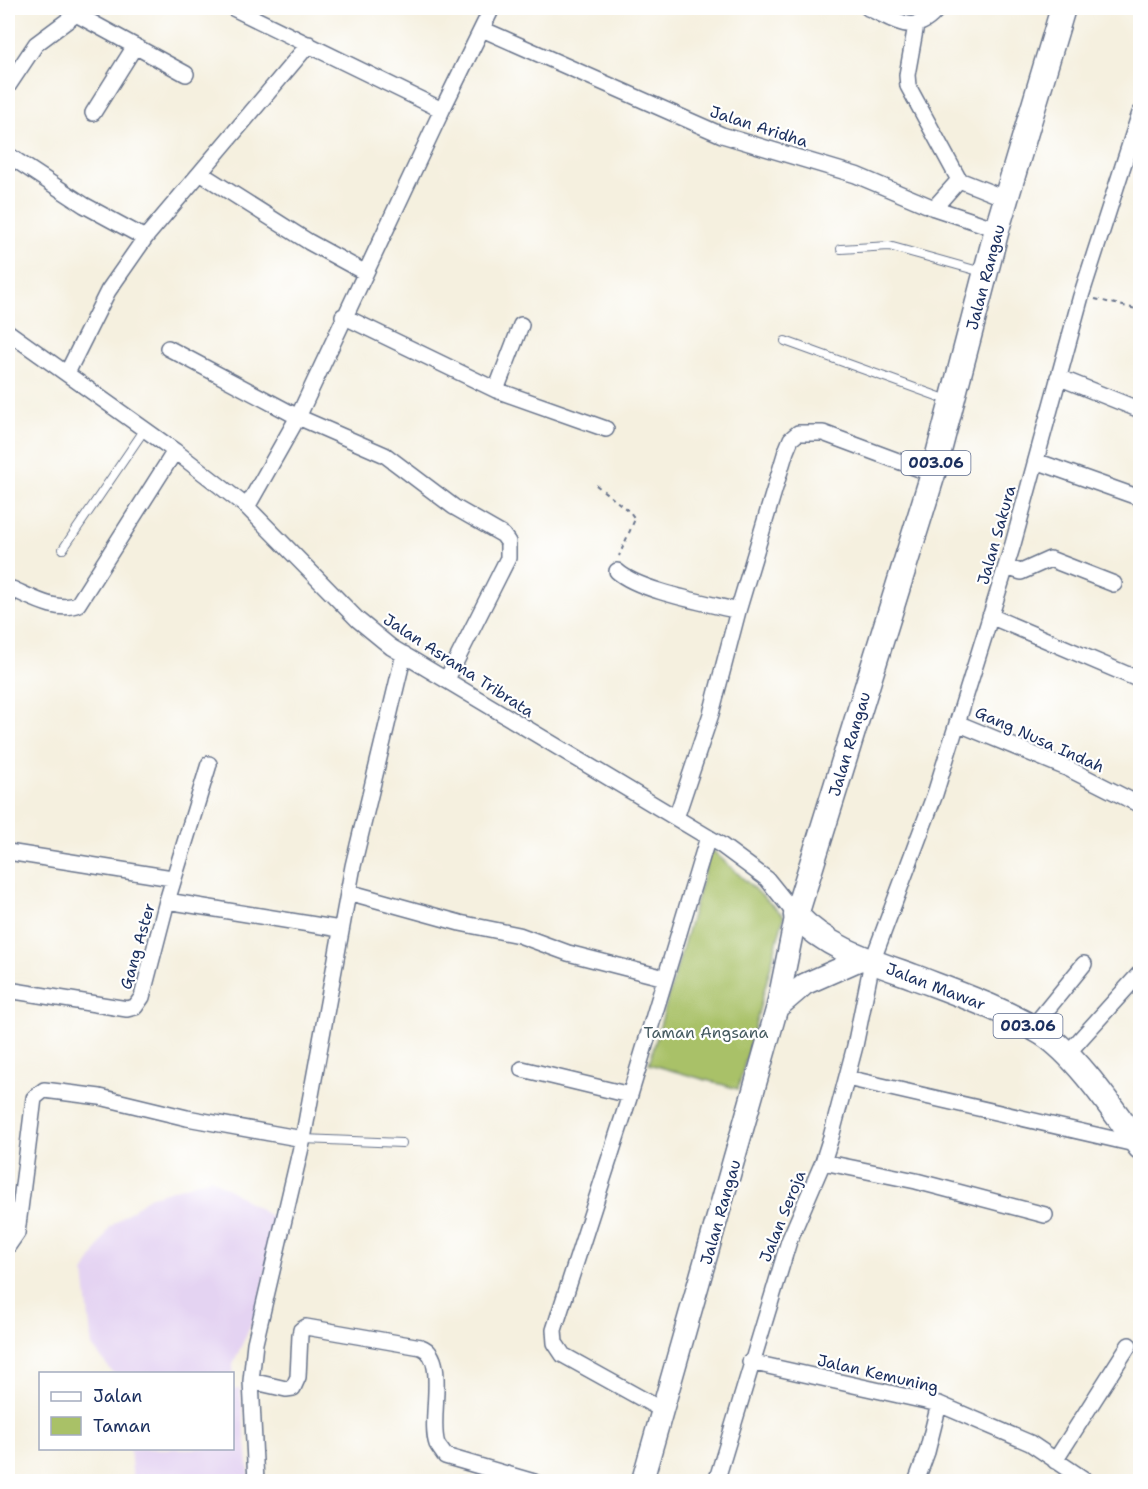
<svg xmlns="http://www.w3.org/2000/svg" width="1148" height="1489" viewBox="0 0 1148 1489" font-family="'Shantell Sans',sans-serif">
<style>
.built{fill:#e4d3f2}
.green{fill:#a9c167;stroke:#627862;stroke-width:1.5}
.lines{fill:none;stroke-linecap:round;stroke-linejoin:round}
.lane-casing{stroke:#67738b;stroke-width:10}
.street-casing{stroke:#67738b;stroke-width:18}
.secondary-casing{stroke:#67738b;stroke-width:24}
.primary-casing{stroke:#67738b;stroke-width:27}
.path{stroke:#67738b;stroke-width:2;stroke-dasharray:4.5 4.5;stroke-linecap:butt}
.lane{stroke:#fff;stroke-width:8}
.street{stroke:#fff;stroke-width:15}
.secondary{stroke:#fff;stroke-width:21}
.primary{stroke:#fff;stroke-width:24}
.labels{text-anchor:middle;stroke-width:4.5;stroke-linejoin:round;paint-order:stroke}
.shield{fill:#fff;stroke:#5f6d8e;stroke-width:1.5}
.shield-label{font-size:15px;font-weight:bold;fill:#1b2f5e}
.street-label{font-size:16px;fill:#1b2f5e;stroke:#fff}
.park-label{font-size:16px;fill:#465b61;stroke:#fff}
</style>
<rect width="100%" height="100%" fill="#fff"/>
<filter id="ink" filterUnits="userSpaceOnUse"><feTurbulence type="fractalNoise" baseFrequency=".0167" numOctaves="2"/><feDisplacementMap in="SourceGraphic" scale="12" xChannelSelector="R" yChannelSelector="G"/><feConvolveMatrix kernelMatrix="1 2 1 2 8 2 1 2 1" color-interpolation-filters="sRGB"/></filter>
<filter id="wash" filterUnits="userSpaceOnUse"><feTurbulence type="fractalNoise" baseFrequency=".008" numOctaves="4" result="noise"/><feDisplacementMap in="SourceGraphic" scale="24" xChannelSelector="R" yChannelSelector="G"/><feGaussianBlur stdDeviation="1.35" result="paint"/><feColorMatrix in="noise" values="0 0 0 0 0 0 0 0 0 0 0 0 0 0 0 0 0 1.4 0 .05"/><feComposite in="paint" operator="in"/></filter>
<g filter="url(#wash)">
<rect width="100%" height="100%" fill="#f5f0df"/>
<path class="built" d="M211 1178 278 1221 257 1312 233 1364 234 1381 232 1374 113 1373 92 1346 84 1273 110 1227 149 1197Z
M240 1389 250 1481H133L130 1449 232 1448 233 1390Z"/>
<path class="green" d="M711 849 784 916 738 1089 649 1064Z"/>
</g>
<g filter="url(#ink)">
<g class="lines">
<g class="lane-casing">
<path id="lane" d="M841 249 889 246 982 272
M785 341 948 400
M63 549 145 429
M303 1139 402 1143"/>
</g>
<g class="street-casing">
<path id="street" d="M233 8 442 110 298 417 247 507
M868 8C896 20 916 38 938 8
M76 14 186 74
M916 25 907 75 908 86 959 180
M482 29 722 135 856 175 934 208 997 229
M8 86 36 44 83 9
M442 110 492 8
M93 113 135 46
M8 155 84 205 145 238
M200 173 309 242 364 272
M934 208 959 180 1007 199
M343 316 496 390 521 325
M8 332 175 451 247 507 358 620 391 647 721 845 767 879 796 915
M168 348 298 417 385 455 454 507 503 535 508 542V558L447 679
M67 373 108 291 145 238 309 44
M1058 377 1140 410
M496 390 606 429
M1036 461 1140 498
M1006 567 1021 572 1050 559 1114 584
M617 571C639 591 707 603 738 611L711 714 676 818
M8 598 12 589C31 597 57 613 78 604L175 451
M738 611 786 451 791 439 798 433H823L933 474
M990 616 1140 680
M957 723 1069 769 1140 805
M8 852 172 878
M348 892 460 923 519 935 568 953 665 978
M167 901 209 764
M8 990 127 1009 135 1007 142 997 167 901 340 929
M1032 1028 1084 964
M1067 1054 1140 973
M522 1069 630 1095
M847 1078 1139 1145
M823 1162 916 1181 1045 1215
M8 1246 17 1233 34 1098 44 1090 100 1097 187 1118 303 1139
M750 1362 939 1404 1030 1443 1088 1482
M251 1381 286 1389 293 1388 298 1377 300 1335 301 1330 306 1327 421 1347C449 1357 428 1419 437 1444 439 1448 443 1452 445 1456L534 1482
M664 1411 563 1355 555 1343 554 1330 630 1095 708 837
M1055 1461 1129 1345
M256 1482 251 1381 255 1343 303 1139 353 866 404 654
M716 1482 789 1241 823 1162 831 1137 855 1046 872 962 935 794 1013 544 1081 296 1140 113
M916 1482 927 1452 939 1404"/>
</g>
<g class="secondary-casing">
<path id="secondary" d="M777 1008 805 984 864 958
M642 1482 777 1008 796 915"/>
</g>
<g class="primary-casing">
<path id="primary" d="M1063 8 997 229 933 474 796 915C827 948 870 961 912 976 956 993 1001 1008 1042 1033 1077 1055 1115 1113 1140 1147"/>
</g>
<path class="path" d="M1095 299 1140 310
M596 485 630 512 635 519 619 556"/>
<use href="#lane" class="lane"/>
<use href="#street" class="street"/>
<use href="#secondary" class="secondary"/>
<use href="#primary" class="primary"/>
</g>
</g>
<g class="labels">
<g class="shield">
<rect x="901.5" y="451" width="69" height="24" rx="4.5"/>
<rect x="993.5" y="1014" width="69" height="24" rx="4.5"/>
</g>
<g class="shield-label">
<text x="936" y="468">003.06</text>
<text x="1028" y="1031">003.06</text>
</g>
<g class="street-label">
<text transform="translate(759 126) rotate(18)" y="6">Jalan Aridha</text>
<text transform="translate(985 277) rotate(-75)" y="6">Jalan Rangau</text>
<text transform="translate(996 535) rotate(-74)" y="6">Jalan Sakura</text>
<text transform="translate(459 665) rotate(33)" y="6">Jalan Asrama Tribrata</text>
<text transform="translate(1040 739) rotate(24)" y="6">Gang Nusa Indah</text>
<text transform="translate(849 744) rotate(-73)" y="6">Jalan Rangau</text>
<text transform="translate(137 946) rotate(-74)" y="6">Gang Aster</text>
<text transform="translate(936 986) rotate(21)" y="6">Jalan Mawar</text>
<text transform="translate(720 1212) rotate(-74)" y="6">Jalan Rangau</text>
<text transform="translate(782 1216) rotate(-68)" y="6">Jalan Seroja</text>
<text transform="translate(878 1373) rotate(13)" y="6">Jalan Kemuning</text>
</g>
<g class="park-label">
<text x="706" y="1038">Taman Angsana</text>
</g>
</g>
<rect width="1148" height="1489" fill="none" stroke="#fff" stroke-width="30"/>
<rect x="39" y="1372" width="195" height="78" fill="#ffffff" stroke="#a4acbf" stroke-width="1.5"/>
<rect x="51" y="1392" width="30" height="9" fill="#ffffff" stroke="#a4acbf" stroke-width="1.5"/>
<text x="93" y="1402" font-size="18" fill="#1b2f5e">Jalan</text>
<rect x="51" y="1417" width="30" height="18" fill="#a9c167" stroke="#a4acbf" stroke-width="1.5"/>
<text x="93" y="1432" font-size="18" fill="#1b2f5e">Taman</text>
</svg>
